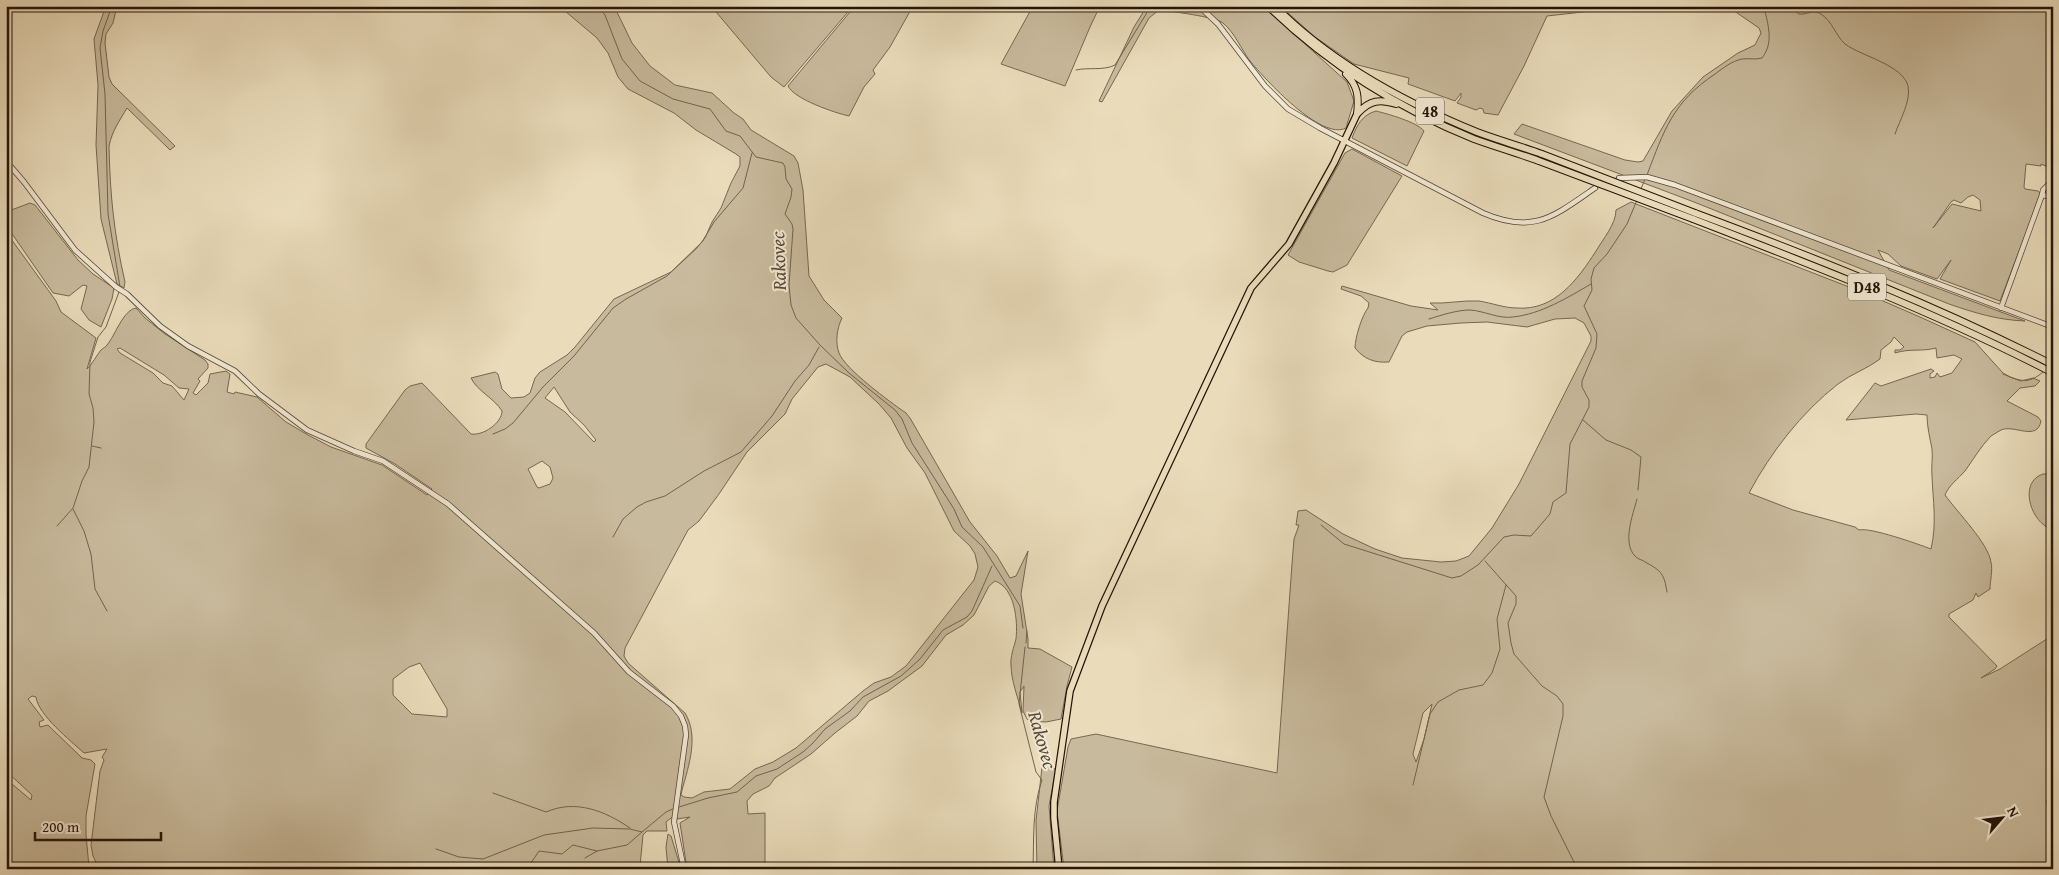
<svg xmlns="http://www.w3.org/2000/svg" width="2059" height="875" viewBox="0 0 2059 875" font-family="'Gentium Book Plus',serif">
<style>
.green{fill:#c8ba9c;stroke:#766752;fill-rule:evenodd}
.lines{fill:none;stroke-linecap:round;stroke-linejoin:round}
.stream{stroke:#72634e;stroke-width:1}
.minor-tunnel{stroke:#ccbea0;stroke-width:4.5;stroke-dasharray:4.5 2;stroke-linecap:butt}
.minor-casing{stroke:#554634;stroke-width:6}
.major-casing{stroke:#231407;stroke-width:8}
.highway-casing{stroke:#231407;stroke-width:8}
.minor{stroke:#f1e8d3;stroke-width:4.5}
.major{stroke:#eadcbb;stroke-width:5.5}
.highway{stroke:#eadcbb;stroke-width:6}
.highway-bridge-casing{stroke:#231407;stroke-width:8;stroke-linecap:butt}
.highway-bridge{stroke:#eadcbb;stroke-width:6}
.labels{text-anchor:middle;stroke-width:4;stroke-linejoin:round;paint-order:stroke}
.shield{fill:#f1e8d3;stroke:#615444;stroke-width:1}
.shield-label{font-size:16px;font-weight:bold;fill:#231407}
.water-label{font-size:19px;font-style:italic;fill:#574937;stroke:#f1e8d3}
</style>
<rect width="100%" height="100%" fill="#eadcbb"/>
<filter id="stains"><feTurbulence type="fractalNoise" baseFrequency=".004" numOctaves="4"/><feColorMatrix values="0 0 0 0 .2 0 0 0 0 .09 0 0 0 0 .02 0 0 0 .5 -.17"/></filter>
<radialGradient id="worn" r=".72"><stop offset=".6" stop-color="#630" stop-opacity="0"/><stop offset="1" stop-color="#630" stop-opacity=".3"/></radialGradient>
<path class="green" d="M106 6H117L113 23 106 34 105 43 109 77 112 84 175 146 170 150 127 108C120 120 112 131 109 146 110 195 114 234 125 282L124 288 117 284 101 219 96 145 98 85 94 39Z
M559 6H614L632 43 650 66 675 85 712 93 734 113 743 119 751 130 794 156 798 163 803 190 809 276 824 300 842 318C837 328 835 342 839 353 845 369 890 402 906 413L910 418 970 522 997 556 1010 578 1016 576 1028 551 1021 594 1028 639V648L1040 649 1072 667 1067 686 1061 719 1046 722 1030 721 1027 719 1023 711 1024 686 1020 692 1022 713C1018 698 1011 680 1011 665 1010 657 1014 647 1016 639 1018 621 1015 588 995 581L989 586 974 615 963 625 946 635 922 666 888 691 869 701 857 716 835 733 811 754 775 778 769 786 753 794 747 801 748 814 765 813V869H687L680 823 690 817 677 819 675 815 666 822 667 831H647L643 835 640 866 657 869H99L93 856 91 845 100 771 104 760 102 757 107 749 84 753C71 741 38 715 36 697L32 696 28 699 44 720 39 722 40 727 48 725 82 758 91 760 95 764 86 816V835L89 867 6 869V779L31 800 32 795 6 771 8 754 6 751V232L56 301 61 312 96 338 87 369C93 363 96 356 101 350 103 348 106 347 107 345 115 336 123 310 136 308L145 318 165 334 205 360 208 364V368L198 379 200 381 193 393 196 395 208 383 210 374 226 371 230 374 227 392 234 394 235 392 257 397 286 422 308 435 331 447 382 465 427 495 432 489 395 464 366 448V444L405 390 410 386 422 383 471 434C483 436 502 423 502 411 494 398 477 391 471 378L495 372 498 374 502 389 511 398 524 397 530 393 535 378 540 372 567 355 575 347 614 299 671 272 696 249 705 238 712 222 721 208 731 183 740 166V157L736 154 696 130 674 113 628 89 618 77 608 53 597 38ZM120 348 164 375 179 388 189 389 184 400 172 386 163 383 153 373 120 353 117 349ZM826 364 850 377 879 404 891 418 907 448 925 473 954 531 970 546 975 554 978 567 974 580 906 666 891 677 874 683 863 691 796 748 773 762 755 769 730 789 704 792 692 798 684 797 681 795 682 790C689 765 699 736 685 713L628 663 624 656 625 648 688 530 699 521 719 494 747 452 785 414 792 399 818 367ZM554 387 570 412 584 425 596 440 594 442 565 412 545 398ZM542 461 550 467 553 478 550 484 539 488 537 487 528 469ZM420 663 447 709V717L412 714 393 695V679L409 667Z
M711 6H853L784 87 771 77Z
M855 6H913L890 47 873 70 875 74 864 87 849 116C835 113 794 99 788 86Z
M1033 6H1100L1090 27 1065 86 1001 64Z
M1147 6H1263L1347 82 1354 101 1346 128C1321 141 1265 79 1250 61 1241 49 1235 33 1223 23 1216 17 1170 11 1159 10L1149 18 1102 102 1099 101 1134 27Z
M1280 6H1636L1547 16 1524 66 1498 115 1484 113 1483 109 1480 108 1476 110 1457 103 1461 97V93L1455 101 1408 84 1409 78 1354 64 1315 37Z
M1727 6H2053V169L2041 164V166L2026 164 2024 187 2025 189 2038 191 2041 194 2000 301 1940 279 1951 260 1937 279 1901 266 1888 254 1878 250 1889 270 2025 321C1998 320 1975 313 1949 304L1694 202 1514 134 1522 124 1625 160 1638 162 1643 161 1672 111 1703 77 1738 53 1755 45 1761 33 1759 28ZM1973 195 1980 200 1981 211 1952 204 1933 228 1951 202 1954 200 1961 203 1968 197Z
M1376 111C1388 114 1417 122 1424 131L1407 166 1352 138C1357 125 1362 115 1376 111Z
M1352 149 1402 176 1347 265 1333 272 1328 271 1299 262 1288 255 1345 153Z
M1631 202 1867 294 1920 317 1975 342 2003 373 2010 377 2021 381 2033 378 2040 381 2035 386 2020 388 2007 401 2038 417 2041 421C2037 442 2014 424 2001 430 1998 432 1994 434 1991 436 1981 446 1973 460 1965 471 1958 479 1949 485 1945 495 1958 513 1988 543 1991 562 1993 571 1990 580 1990 589L1978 597 1976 593 1973 600 1949 614V617L1997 666 1995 669 1981 678 2000 669 2053 635V789L2046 802 2053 816V869H1064L1057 811 1068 747 1071 739 1096 734 1277 773 1292 564 1294 539 1299 525H1296L1298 511 1306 510 1343 534 1375 549 1402 558 1441 562 1456 561 1469 556 1492 528 1519 484 1591 341V336L1584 323 1575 318 1555 319 1527 327 1487 322 1461 323 1427 326 1407 332 1402 336 1389 362C1374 363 1364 359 1355 348 1355 338 1362 315 1368 308L1369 303 1361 296 1341 289 1342 286 1411 306 1438 310 1430 303C1446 304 1463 300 1479 301 1492 303 1504 308 1517 308 1555 311 1578 279 1596 251 1603 239 1616 224 1616 210ZM1894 337 1904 347 1900 350H1895V353C1911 348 1921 352 1936 348L1937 358 1954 355 1962 359 1952 373 1940 377 1937 373 1935 377 1930 378V374L1934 371 1931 369 1881 386 1875 383 1846 420 1916 414 1927 415C1927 427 1930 438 1932 449 1933 458 1931 467 1932 476 1933 501 1937 524 1931 549 1918 544 1870 527 1859 530L1855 527 1793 510 1749 493C1771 452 1801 413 1838 384 1851 374 1867 369 1880 359L1881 350 1891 342ZM1432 704 1424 739 1416 762 1413 754 1423 713Z
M30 203 35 205 78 260 93 274 114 288 112 299 101 327 89 320 81 309 87 286 83 285 69 296 53 293 6 225V212Z
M2043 474H2053V521L2047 527C2030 518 2019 482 2043 474Z
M1042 767 1056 769 1049 806 1054 869H1037L1036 821Z
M668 834 671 836 681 869H668L666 847Z"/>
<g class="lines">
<path class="stream" d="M112 6 103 31 100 48 105 94 108 214 120 287
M597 6 605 15 622 59 640 81 673 99 710 109 726 131 740 136 756 157 783 163 785 167 786 179 792 189 791 197 785 214 792 224 793 229 789 285 791 305 796 318 820 345 849 373 895 410 902 419 912 443 954 509 962 527 983 547 1020 606 1023 628
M1787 6 1799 14C1807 15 1813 9 1821 14 1832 21 1836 36 1845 44 1861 56 1903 65 1908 86 1911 102 1900 119 1895 134
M1076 70C1089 67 1103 71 1115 65L1151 6
M1647 175C1664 130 1673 102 1715 74 1723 68 1732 61 1742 59 1749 58 1755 60 1762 58 1773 44 1769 28 1765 11L1768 6
M1641 189 1645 179
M1429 319C1442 315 1457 310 1470 310 1485 311 1498 319 1513 317 1541 314 1567 298 1591 284
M2003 374C2020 381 2028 385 2043 372
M1583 420 1606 440 1631 450 1641 457 1638 490
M493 434 505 429 513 423 543 387 574 356 613 308 626 299 667 276 702 242 714 222 743 188 752 153
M92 446 101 448
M1637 499C1633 514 1622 543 1635 556 1637 559 1643 560 1645 562 1662 571 1664 574 1667 592
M73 509 84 531 91 554 95 589 107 611
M1321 525 1344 544 1452 578 1461 576 1478 565 1504 537 1514 535 1531 536 1550 514 1553 502 1566 493 1570 444 1589 407V400L1582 387V381L1596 348 1597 334 1584 306 1592 290 1591 279 1594 268 1607 254 1627 224 1637 200
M57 526 73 508 82 481 89 467 94 422 93 408 89 394 90 362 98 337 106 327 119 292
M613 537 623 519 637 507 646 502 665 496 704 471 741 452 772 416 795 381 809 365 819 347
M1485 561 1516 596V604L1508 623 1511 643 1514 654 1542 686 1557 696 1563 704V716L1544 797 1551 816 1575 864V869
M1026 643 1027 631
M1025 647 1019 704 1036 772 1042 780C1032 809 1034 838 1033 869
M1413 785 1430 714 1438 702 1459 690 1483 685 1492 673 1500 649 1497 619 1506 585
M493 793 546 812C576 799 605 811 630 828
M679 807 708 798 737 792 756 776 777 769 803 752 813 743 825 729 850 711 863 697 901 676 920 659 943 630 967 617 972 611 992 566
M436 849 459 857 483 859 544 835 593 828 630 829 642 832 666 812 675 808
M585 858 597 851
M527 869 539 851 562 854 573 845 597 851 627 845 642 832"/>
<path class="minor-tunnel" d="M1595 188 1619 178"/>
<g class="minor-casing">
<path id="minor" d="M1199 6 1218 24 1265 86 1288 109 1320 128 1483 213C1534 235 1554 216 1595 188
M6 161 24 182 75 250 116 287 127 294 160 326 188 346 235 371 259 394 307 430 354 451 383 461 448 504 594 633 629 672 673 706 681 716 685 726 686 735 674 822 684 869
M1619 178 1647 177 1675 185 2053 327
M2042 195 2043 190 2053 180
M2001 308 2042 195 2053 197"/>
</g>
<g class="major-casing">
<path id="major" d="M1059 869 1054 818V802L1070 691 1102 606 1251 288 1289 244 1334 163 1357 114"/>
</g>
<g class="highway-casing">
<path id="highway" d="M1268 6C1328 64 1397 108 1474 139 1496 147 1517 153 1539 161
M1275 6C1329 61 1406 103 1477 132 1498 140 1520 146 1542 154
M1346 74C1358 86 1359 97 1357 114
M1358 113C1370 100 1380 99 1396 104
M1695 213C1816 258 1937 306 2053 365
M1693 219C1815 266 1937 313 2053 373"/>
</g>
<use href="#minor" class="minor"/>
<use href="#major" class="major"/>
<use href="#highway" class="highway"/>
<g class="highway-bridge-casing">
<path id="highway-bridge" d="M1542 154 1695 213
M1539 161 1693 219"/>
</g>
<use href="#highway-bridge" class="highway-bridge"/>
</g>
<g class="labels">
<g class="shield">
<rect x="1416" y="97.5" width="28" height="27" rx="4"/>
<rect x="1848" y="273.5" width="38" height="27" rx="4"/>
</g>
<g class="shield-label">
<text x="1430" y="117">48</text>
<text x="1867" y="293">D48</text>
</g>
<g class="water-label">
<text transform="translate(778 261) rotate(-92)" y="7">Rakovec</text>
<text transform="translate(1043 740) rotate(74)" y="7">Rakovec</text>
</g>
</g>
<rect width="2059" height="875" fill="none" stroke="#eadcbb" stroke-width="25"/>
<rect x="8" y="8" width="2044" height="860" fill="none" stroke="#231407" stroke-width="2.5"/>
<rect x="12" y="12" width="2034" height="850" fill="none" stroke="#231407"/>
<g transform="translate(2002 818) rotate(62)" stroke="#f1e8d3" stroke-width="4" paint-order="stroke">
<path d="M0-4L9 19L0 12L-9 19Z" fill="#231407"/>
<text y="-8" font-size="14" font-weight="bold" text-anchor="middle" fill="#231407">N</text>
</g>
<path d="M35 832v8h126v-8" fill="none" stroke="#231407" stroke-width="2.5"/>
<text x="42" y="832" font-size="15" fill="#231407" stroke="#f1e8d3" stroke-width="4" paint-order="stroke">200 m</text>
<rect width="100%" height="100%" filter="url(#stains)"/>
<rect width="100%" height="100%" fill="url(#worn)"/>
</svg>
